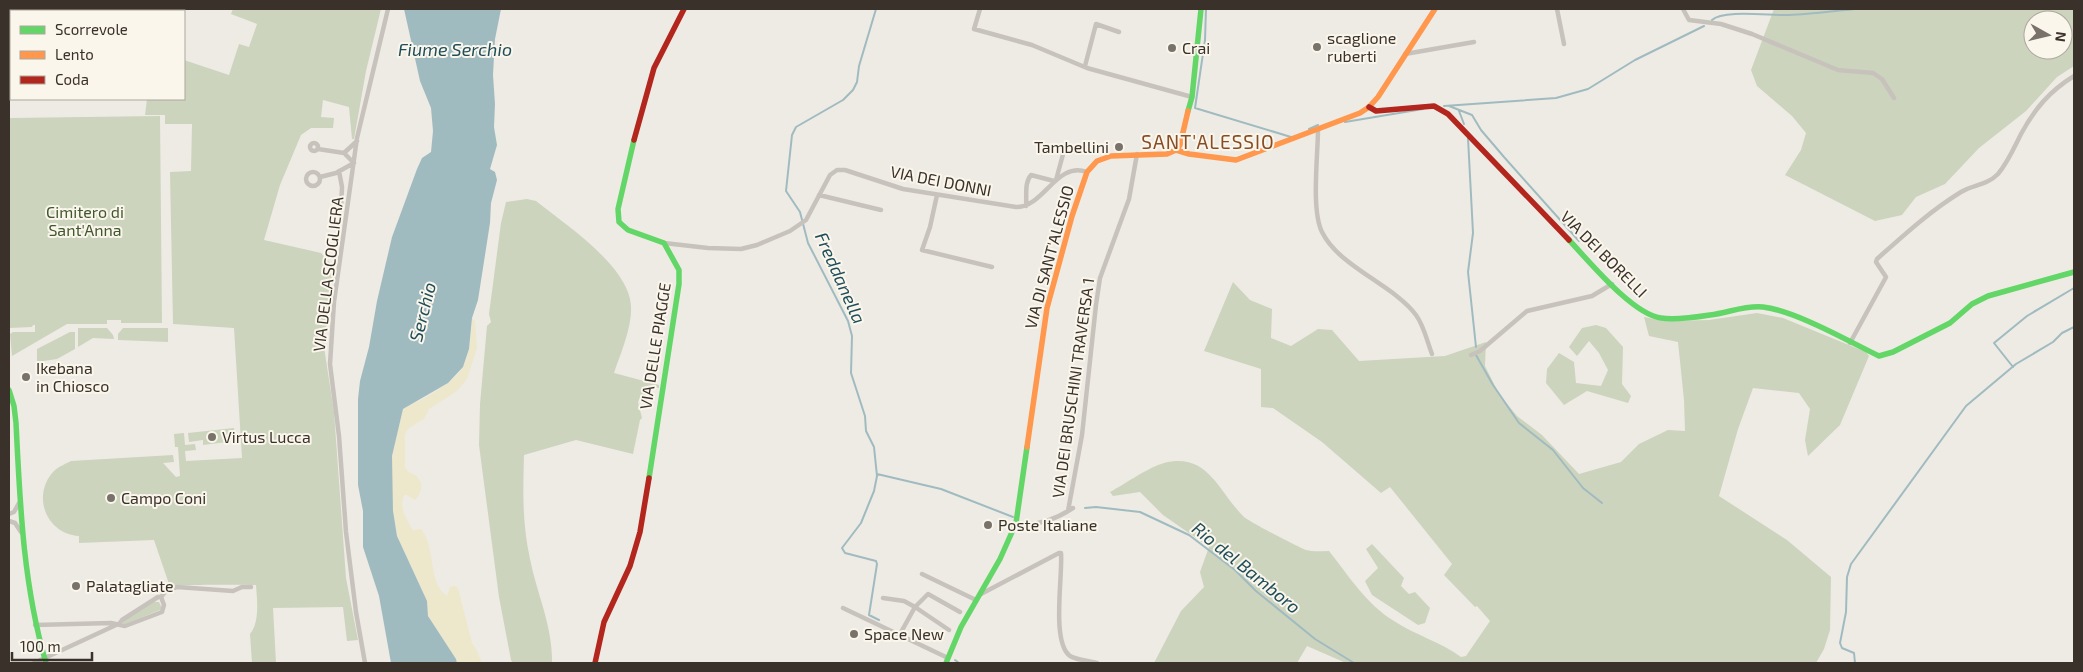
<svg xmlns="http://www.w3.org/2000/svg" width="2083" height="672" viewBox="0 0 2083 672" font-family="'Exo 2',sans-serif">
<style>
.green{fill:#ccd4be;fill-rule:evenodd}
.sand{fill:#ede7cb}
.water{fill:#a0bbc0}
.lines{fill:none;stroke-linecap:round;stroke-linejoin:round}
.stream{stroke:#a0bbc0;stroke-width:2}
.street{stroke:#c7c3bc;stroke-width:4.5}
.fast{stroke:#63d668;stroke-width:5.5}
.slow{stroke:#ff974d;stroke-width:5.5}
.jam{stroke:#b3261e;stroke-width:5.5}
.poi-dot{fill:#78726b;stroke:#faf6ec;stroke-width:2}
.labels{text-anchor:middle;stroke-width:4;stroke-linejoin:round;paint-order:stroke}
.poi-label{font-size:16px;fill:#39312a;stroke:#faf6ec;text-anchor:start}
.street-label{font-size:16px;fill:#39312a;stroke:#faf6ec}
.park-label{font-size:16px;fill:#41572e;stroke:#faf6ec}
.water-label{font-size:18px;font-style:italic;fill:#1f4d5a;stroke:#faf6ec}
.quarter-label{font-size:19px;letter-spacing:1px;fill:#884c23;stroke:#faf6ec}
</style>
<rect width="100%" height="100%" fill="#eeebe4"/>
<path class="green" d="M233 9H381L366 71 354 139H352L349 107 323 100 321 117 334 118 333 128H311L301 135 280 185 264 240 321 253 333 266 324 347 334 412 346 578 358 640 347 641 343 607 273 608 276 663H252L250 634C260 622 257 600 256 585 244 585 175 584 170 587L154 540 79 543V536C46 534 31 495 54 471 58 467 65 464 71 461L173 455 174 462 163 463 176 477 180 476 178 447H175L174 434 184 433 185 445 195 444 196 450 185 451 186 461 242 458 234 328 173 324 170 172 191 171 192 124H165V115H145L147 99H184V60L229 75 239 44 249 47 257 24 231 14Z
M1774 9H2074V66L2057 77 2026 111 1979 148 1945 184 1916 197 1902 215 1875 221 1785 175 1801 150 1806 133 1792 116 1757 86 1751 70ZM2033 20H2063V50H2033Z
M160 116 162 323H121V320H107V324H67L12 356 10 334 13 332H35V325H33L32 327 9 328V118Z
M527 199 536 201C565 224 622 262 630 299 635 321 621 352 614 373L659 385V388L649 386 643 388 642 393 646 394V401L640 398 638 402 642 418 640 420 633 454 576 440 524 455C523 492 522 522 530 559 537 594 553 627 552 663H513L511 660 499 597 479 445 480 404 487 326 491 322 489 314 501 223 506 202Z
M1233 282 1250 300 1272 309 1271 338 1291 346 1318 329 1332 330 1359 361 1445 356 1486 342 1485 366 1499 394 1517 416 1542 435 1579 474 1621 462 1639 444 1668 430 1685 431 1684 400 1678 342 1649 336 1644 317 1664 321 1709 320 1757 313 1783 318 1866 352 1869 356 1840 425 1808 456 1805 440 1810 409 1799 393 1753 388 1738 429 1719 496 1787 540 1831 577 1830 630 1824 649 1816 663H1346L1307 646 1297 663H1154L1181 611 1204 587 1200 572 1209 547 1163 515 1140 492 1113 496 1110 492C1125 484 1149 467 1164 463 1208 452 1218 491 1243 516 1247 521 1299 547 1306 550 1313 552 1322 551 1329 551 1349 576 1366 604 1394 621 1415 635 1441 642 1461 657L1466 656 1490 621 1477 606 1475 607 1444 575 1452 564 1390 487 1381 493 1322 442 1273 408 1261 407V369L1204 351Z
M1596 325 1606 328 1623 347 1622 384 1631 396 1628 403 1587 391 1564 405 1546 383 1547 369 1559 353 1574 362 1576 383 1601 386 1608 370 1599 353 1589 341 1577 356 1569 347 1582 328Z
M78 328H107L113 335 114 339 93 338 78 347Z
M123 328H168V342L118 340V334Z
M70 332H75V349L57 359 37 362V349Z
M234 428 235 441 203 445V440L189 442 188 433Z
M1372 544 1404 578 1401 586 1409 594 1415 592 1430 608 1425 623 1418 625 1372 595 1365 581 1378 568 1366 549Z
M154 602H159L162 608 160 610 125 624 123 623V621Z"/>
<path class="sand" d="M472 318 475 321 477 348 467 379 457 391 429 409 424 419 409 428 405 434V467L408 472C423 476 425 489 415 500L405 494C398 507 406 519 413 530L421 529C437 549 427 583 447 596L450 587 455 586 458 588 472 643 476 649 482 663H457L456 659 428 616 427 601 398 538 392 511V456L403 409C419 401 454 384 463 367 469 358 472 329 472 318Z"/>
<path class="water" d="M404 9H501L495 39 493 75 495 104 494 127 497 145 490 169 495 172 497 180 491 203 490 223 478 300 472 318 469 349 463 367 448 383 403 409 392 456 393 511 397 536 427 601 428 616 456 659 457 663H391L379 596 363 547V511L358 485V399L360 381 369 347 377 301 392 237 417 169 422 158 431 152 433 131 431 108 420 81Z"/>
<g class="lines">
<path class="stream" d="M876 9 859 66 857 82 853 90 843 100 796 127 792 135 786 191 800 212 808 243 848 321 852 336 851 373 865 416 866 431 874 447 877 476 874 491 861 523 842 548 845 553 876 561 877 564 869 615 879 620
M1206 9 1205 40 1195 108 1291 137
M1712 20C1723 9 1772 16 1789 15 1811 14 1833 11 1855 9
M1444 106 1556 98 1588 89 1635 60 1704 26
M1449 106 1472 115 1481 130 1504 157 1579 241
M1459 111 1464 124
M1345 122 1423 109
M1309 129 1318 125
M1468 138 1473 233 1468 272 1476 347
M1476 355 1493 385 1519 423 1553 450 1583 488 1602 503
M2013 367 1994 343 2027 316 2074 288
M877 474 941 489 1013 517
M1085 508 1096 507 1140 512 1189 535 1235 570 1256 591 1315 639 1354 663
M955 660 959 663
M1855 663 1854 653 1842 648 1840 643 1846 612 1847 577 1851 564 1966 406 2016 364 2053 342 2062 333 2074 327"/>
<path class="street" d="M980 9 974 29 1032 45 1087 68 1192 97
M1557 9 1564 44
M1683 9 1689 20 1721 24 1752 34 1838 70 1873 73 1882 79 1894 98
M1405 54 1474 42
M1085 66 1096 24 1119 32
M1318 129C1318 155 1311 210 1322 232 1339 267 1394 285 1416 315 1424 326 1427 341 1432 354
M310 147a4 4 0 1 1 8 0a4 4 0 1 1-8 0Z
M318 149 344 153 354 163 336 173 320 177
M344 153 357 141
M339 171 342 187 341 209
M306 179a7 7 0 1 1 14 0a7 7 0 1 1-14 0Z
M1056 180 1065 147
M819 195 881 210
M937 195 930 227 922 250 992 267
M1026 206C1027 196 1024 183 1031 175L1054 181
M664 243 708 248 741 249 757 245 790 231 806 220 830 175 837 170H845L903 189 1016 207C1045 207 1056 161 1087 172
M1850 343 1885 279 1886 277 1876 262 1877 259C1904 235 1930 211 1961 192 1974 184 1986 186 1998 174 2008 162 2014 148 2021 134 2035 108 2050 91 2074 76
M1471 355 1480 351 1527 311 1592 296 1612 284
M1068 511 1082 435 1096 305 1100 278 1129 199 1137 154
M9 514 14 512 19 503
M9 521 15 523 21 532
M1016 523C1036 527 1056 519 1073 508
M922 574 976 600
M981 594 1059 553H1061C1063 576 1051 642 1070 656 1077 660 1089 661 1097 663
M883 598 904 601 915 607 900 634
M843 608 948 658
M119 624 122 620 158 597H161L165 592 177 587 233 591 242 587H251
M35 625 111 623 125 626 162 612 164 605 161 597
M949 630 915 607 928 594 960 612
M34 663 116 625
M365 663 356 612 346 532 339 436 330 364 334 302 357 138 388 9"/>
<path class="fast" d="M1188 111 1192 97 1201 9
M634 140 618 209 619 222 628 230 664 243 679 270V284L649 478
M1569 240C1589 261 1632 314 1661 318 1674 320 1697 317 1710 315 1728 313 1745 305 1763 307 1796 311 1848 341 1879 356L1893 352 1950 323 1972 304 1988 296 2074 272
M9 390 14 406 16 423C20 504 23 584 46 663
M946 663 961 627 1000 559 1016 523 1027 447"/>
<path class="slow" d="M1176 150 1189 154 1236 160 1360 113 1369 107 1378 97 1435 9
M1027 447 1047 308 1072 216 1087 172 1097 161 1111 156 1167 154 1176 150 1180 145 1188 111"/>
<path class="jam" d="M1369 107 1376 111 1434 106 1448 114 1569 240
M634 140 654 68 684 9
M595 663 604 622 630 566 640 532 649 478"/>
</g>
<g class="poi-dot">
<circle cx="1317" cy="47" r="5"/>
<circle cx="1172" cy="48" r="5"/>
<circle cx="1119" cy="147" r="5"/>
<circle cx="26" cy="377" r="5"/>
<circle cx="212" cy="437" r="5"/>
<circle cx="111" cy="498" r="5"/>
<circle cx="988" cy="525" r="5"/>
<circle cx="76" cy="586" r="5"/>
<circle cx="854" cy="634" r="5"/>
</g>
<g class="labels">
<g class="poi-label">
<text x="1327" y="44">scaglione<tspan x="1327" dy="18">ruberti</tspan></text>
<text x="1182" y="54">Crai</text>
<text x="1109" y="153" text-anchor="end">Tambellini</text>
<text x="36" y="374">Ikebana<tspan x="36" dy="18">in Chiosco</tspan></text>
<text x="222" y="443">Virtus Lucca</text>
<text x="121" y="504">Campo Coni</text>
<text x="998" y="531">Poste Italiane</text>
<text x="86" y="592">Palatagliate</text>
<text x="864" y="640">Space New</text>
</g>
<g class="street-label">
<text transform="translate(941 181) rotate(11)" y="6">VIA DEI DONNI</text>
<text transform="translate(1604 254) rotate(45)" y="6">VIA DEI BORELLI</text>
<text transform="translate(1049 257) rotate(-75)" y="6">VIA DI SANT'ALESSIO</text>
<text transform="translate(328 274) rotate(-83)" y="6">VIA DELLA SCOGLIERA</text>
<text transform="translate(655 346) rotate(-81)" y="6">VIA DELLE PIAGGE</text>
<text transform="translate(1073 388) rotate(-82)" y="6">VIA DEI BRUSCHINI TRAVERSA 1</text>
</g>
<g class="park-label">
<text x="85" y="218">Cimitero di<tspan x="85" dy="18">Sant'Anna</tspan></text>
</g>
<g class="water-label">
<text x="455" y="56">Fiume Serchio</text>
<text transform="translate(840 278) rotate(66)" y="6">Freddanella</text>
<text transform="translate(423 312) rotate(-76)" y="6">Serchio</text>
<text transform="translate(1246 568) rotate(39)" y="6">Rio del Bamboro</text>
</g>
<g class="quarter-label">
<text x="1208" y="149">SANT'ALESSIO</text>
</g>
</g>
<rect width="2083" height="672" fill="none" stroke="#39312a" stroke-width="20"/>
<rect x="10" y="10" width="175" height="90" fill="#faf6ec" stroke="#ada79e"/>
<rect x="20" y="26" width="25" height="8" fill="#63d668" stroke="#ada79e"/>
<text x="55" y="35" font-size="15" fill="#39312a">Scorrevole</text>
<rect x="20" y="51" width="25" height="8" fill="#ff974d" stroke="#ada79e"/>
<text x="55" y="60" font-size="15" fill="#39312a">Lento</text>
<rect x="20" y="76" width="25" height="8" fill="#b3261e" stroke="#ada79e"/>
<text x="55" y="85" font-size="15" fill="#39312a">Coda</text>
<g transform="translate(2048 35) rotate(98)"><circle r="24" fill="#faf6ec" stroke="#ada79e"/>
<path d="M0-4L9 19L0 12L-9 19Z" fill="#78726b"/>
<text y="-8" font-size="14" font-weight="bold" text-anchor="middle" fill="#39312a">N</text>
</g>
<path d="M12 652v8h80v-8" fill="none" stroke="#39312a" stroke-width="2.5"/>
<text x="20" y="652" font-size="15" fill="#39312a" stroke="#faf6ec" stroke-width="4" paint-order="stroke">100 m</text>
</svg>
